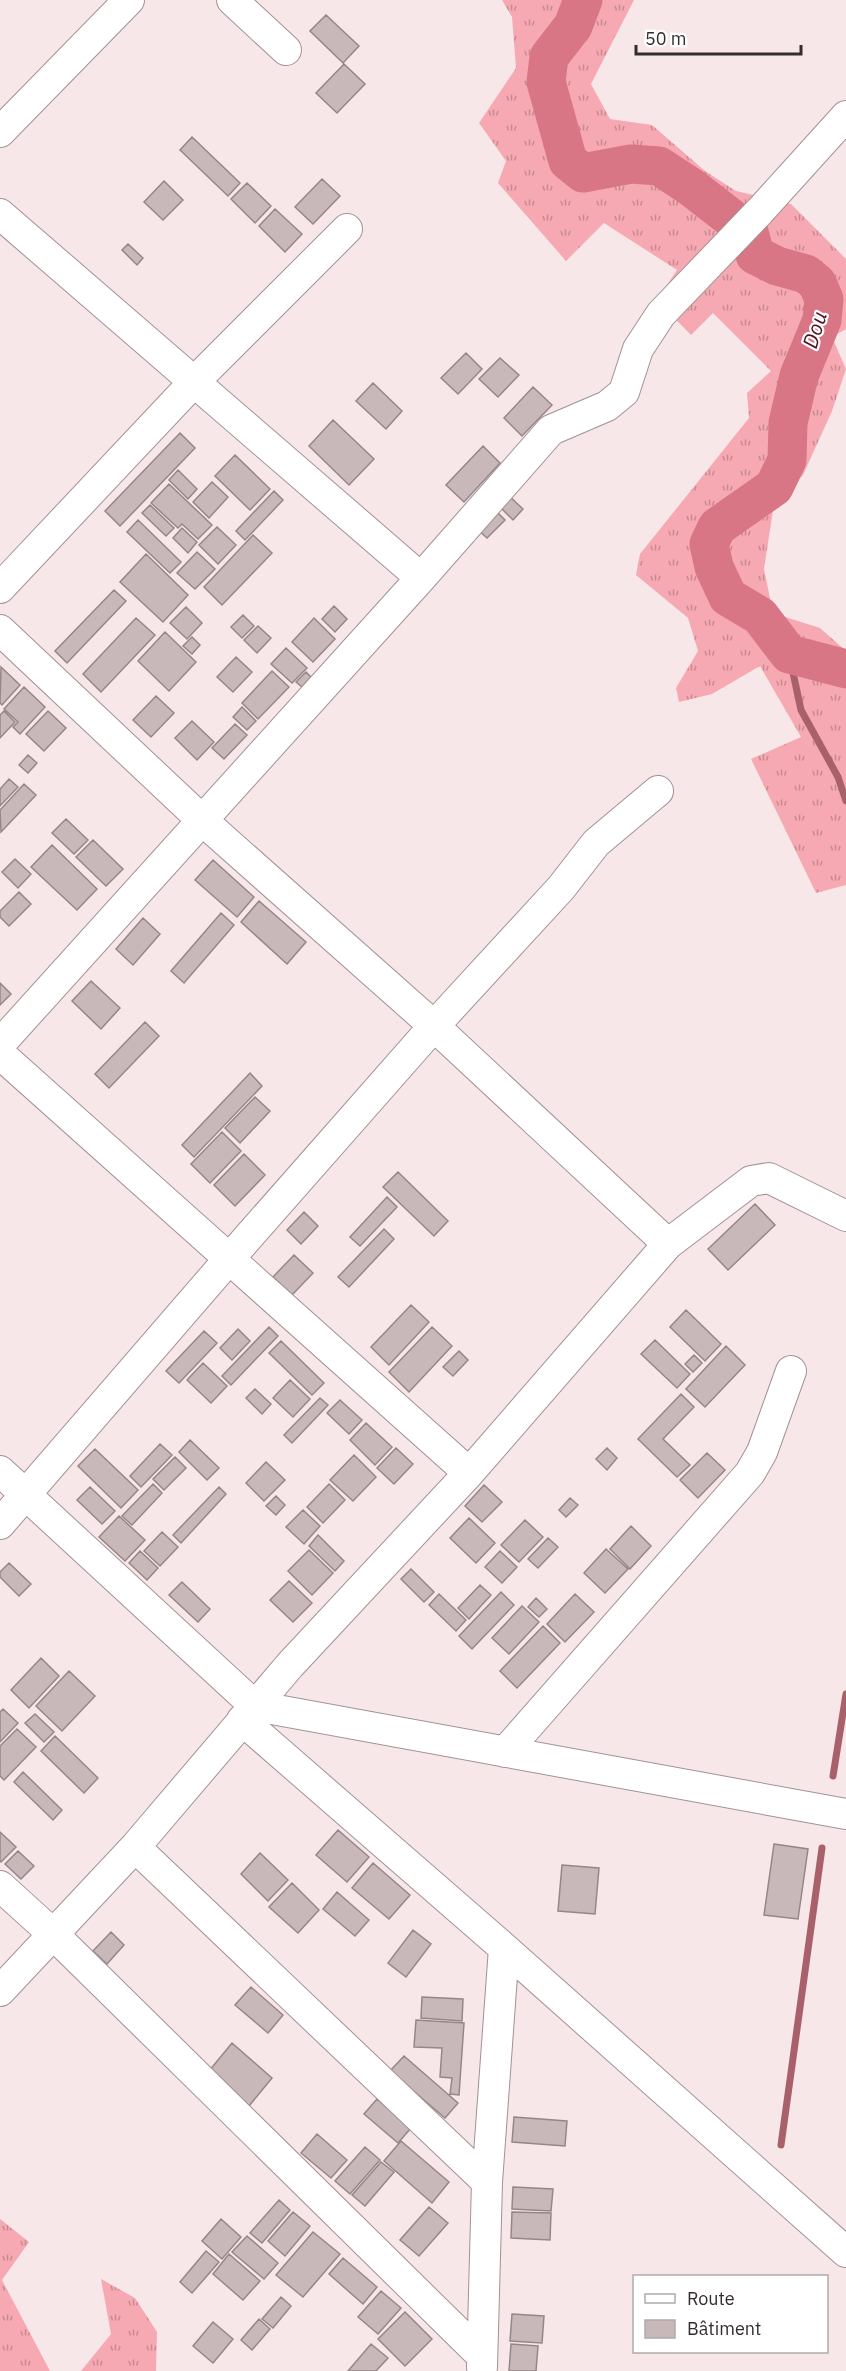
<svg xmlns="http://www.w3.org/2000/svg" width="846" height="2371" viewBox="0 0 846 2371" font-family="'IBM Plex Sans',sans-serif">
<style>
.grass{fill:url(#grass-tufts)}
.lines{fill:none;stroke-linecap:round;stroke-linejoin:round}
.stream{stroke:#a8606b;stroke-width:7}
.river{stroke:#d97685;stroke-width:39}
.building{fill:#c9b8ba;stroke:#968688;stroke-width:1.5}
.minor-casing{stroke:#a29294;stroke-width:32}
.minor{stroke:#fff;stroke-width:30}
.labels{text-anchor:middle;stroke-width:4.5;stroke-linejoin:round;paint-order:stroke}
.water-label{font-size:21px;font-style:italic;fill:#511220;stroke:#fff}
</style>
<defs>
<pattern id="grass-tufts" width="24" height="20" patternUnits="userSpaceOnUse" patternTransform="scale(1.5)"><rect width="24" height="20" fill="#f6a9b2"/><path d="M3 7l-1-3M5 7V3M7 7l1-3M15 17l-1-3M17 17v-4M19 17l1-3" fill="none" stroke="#c88a91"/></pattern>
</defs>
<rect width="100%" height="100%" fill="#f8e7e8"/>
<path class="grass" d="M502 0H634L591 84 610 119 652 125 705 171 736 191 791 204 846 259V329L832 337 846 369 832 411 803 475 774 504 764 569 773 613 820 628 846 651V885L816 893 751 759 801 737 760 666 712 694 679 702 676 688 698 651 688 618 636 575 640 554 749 418 747 393 771 371 713 313 691 335 657 300 677 270 604 223 566 261 498 183 506 161 479 123 516 68 512 17Z
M0 2219 29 2242 2 2280 50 2371H0Z
M101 2279 135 2298 157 2332 156 2371H81L111 2334Z"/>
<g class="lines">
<path class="stream" d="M789 654 801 710 838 777 846 801
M833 1776 846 1694
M781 2145 822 1848"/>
<path class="river" d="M583 0 573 26 549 57 546 82 568 161 583 173 631 164 659 166 691 187 749 232 755 255 777 266 806 274 817 283 824 299 822 320 799 376 788 423 787 460 774 487 717 527 709 544 714 567 728 597 760 616 789 654 846 669"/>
</g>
<path class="building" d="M326 15 359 46 343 63 310 31Z
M344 64 365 84 337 113 316 93Z
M192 137 240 183 228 196 180 150Z
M322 179 340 196 313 224 295 207Z
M164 181 183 200 163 220 144 202Z
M247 183 271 206 255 223 231 199Z
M275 209 302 234 285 252 259 226Z
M128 244 143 258 137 265 122 250Z
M466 353 482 369 458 394 441 378Z
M500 358 519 375 498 397 479 379Z
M373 383 402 411 386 429 356 401Z
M533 387 552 405 522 436 504 418Z
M333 420 374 459 349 485 309 446Z
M180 433 195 448 120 526 105 511Z
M483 446 500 463 464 502 446 485Z
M235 455 270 489 250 510 215 476Z
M178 470 197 489 188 499 169 480Z
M212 482 228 497 209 518 193 502Z
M169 484 212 525 198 539 182 524 178 528 151 503Z
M274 491 283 500 245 540 236 531Z
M507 494 523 509 513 520 497 504Z
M150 505 174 528 166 536 142 513Z
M494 509 505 520 487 538 476 528Z
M138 520 181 562 170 573 127 532Z
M217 527 236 545 218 564 199 545Z
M182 528 197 542 188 553 173 538Z
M253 535 272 553 222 605 204 587Z
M197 552 215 569 195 589 177 573Z
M146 554 188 595 163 622 120 582Z
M114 590 126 601 67 663 55 651Z
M334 606 347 619 335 632 322 619Z
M186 607 202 623 187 639 170 623Z
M243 615 254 626 242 638 231 627Z
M136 618 155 635 101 692 83 674Z
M314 618 335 639 313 662 292 642Z
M258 626 271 638 257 653 244 640Z
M165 632 196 662 169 691 138 661Z
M192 637 200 645 192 654 183 646Z
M286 648 307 668 292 683 271 664Z
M236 657 252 672 233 692 217 677Z
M1 667 20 685 2 705 0 703Z
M272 671 289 687 258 719 242 703Z
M306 672 311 677 302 687 296 682Z
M24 687 45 707 20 734 13 727 18 722 4 709Z
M156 696 174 713 151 737 133 720Z
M242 707 256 721 247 730 233 717Z
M4 711 15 722 0 738V715Z
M48 711 66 728 44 751 26 734Z
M192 721 214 742 197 760 175 738Z
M235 724 247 735 224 759 212 748Z
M28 755 37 763 28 773 19 765Z
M9 779 18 787 0 806V789Z
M24 784 36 795 1 832 0 810Z
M66 819 88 840 74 854 52 833Z
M93 840 123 869 106 886 76 857Z
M52 845 97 889 77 910 31 867Z
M15 859 31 874 18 888 2 872Z
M213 860 254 897 237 917 195 880Z
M19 892 31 904 9 926 0 917V911Z
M259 901 306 942 287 964 241 922Z
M221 913 234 925 184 983 171 971Z
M143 918 160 934 133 965 116 949Z
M91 981 120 1008 101 1029 72 1001Z
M0 983 11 994 0 1005Z
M145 1022 159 1036 109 1088 95 1074Z
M250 1073 262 1086 194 1157 182 1145Z
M255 1097 270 1111 240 1143 225 1128Z
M222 1132 241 1151 210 1183 191 1164Z
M244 1154 265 1175 235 1206 214 1185Z
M398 1172 448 1221 434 1236 383 1187Z
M387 1197 397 1207 360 1246 350 1237Z
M755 1204 775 1225 728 1270 708 1249Z
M304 1212 318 1226 301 1244 287 1230Z
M384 1229 394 1239 349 1287 338 1277Z
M294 1255 313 1273 292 1295 273 1277Z
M411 1305 429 1322 389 1365 371 1347Z
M686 1310 721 1344 705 1361 670 1327Z
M269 1327 278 1336 231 1385 222 1376Z
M432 1327 452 1346 409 1392 389 1372Z
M238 1329 250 1341 232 1360 220 1348Z
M204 1331 217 1343 179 1383 166 1371Z
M655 1340 690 1374 677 1388 641 1354Z
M281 1341 324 1383 312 1395 269 1353Z
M726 1346 745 1365 705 1407 686 1389Z
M459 1351 468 1360 453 1376 443 1367Z
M694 1355 702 1363 693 1372 685 1364Z
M203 1363 227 1386 211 1403 187 1380Z
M290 1380 310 1399 293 1417 273 1398Z
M255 1389 271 1404 262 1414 246 1398Z
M681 1394 694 1407 663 1439 690 1465 677 1477 638 1439Z
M320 1398 328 1405 292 1443 284 1435Z
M340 1400 362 1420 349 1434 327 1413Z
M366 1423 392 1447 375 1465 350 1440Z
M190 1440 219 1468 207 1480 179 1452Z
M160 1444 172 1455 141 1487 130 1476Z
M396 1448 413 1464 394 1484 377 1468Z
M607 1448 617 1458 607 1470 596 1459Z
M95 1449 138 1490 121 1508 78 1466Z
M707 1453 725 1470 698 1498 680 1480Z
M354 1455 376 1477 353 1501 330 1480Z
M175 1457 186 1468 164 1490 153 1479Z
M266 1462 285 1480 264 1501 246 1483Z
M153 1484 162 1493 132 1525 122 1516Z
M329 1484 345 1500 323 1523 307 1507Z
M484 1485 502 1502 482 1522 465 1506Z
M90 1487 115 1511 102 1524 77 1500Z
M219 1487 226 1494 181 1543 173 1535Z
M276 1496 285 1505 276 1515 266 1506Z
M570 1498 578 1505 566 1517 559 1510Z
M303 1510 320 1526 304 1544 286 1527Z
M119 1516 145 1540 125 1561 99 1537Z
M469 1518 495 1543 476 1563 450 1538Z
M525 1520 543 1537 519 1562 501 1545Z
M631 1526 651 1546 630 1569 610 1549Z
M162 1532 178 1547 160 1566 144 1551Z
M318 1535 344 1561 335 1571 309 1546Z
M548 1538 558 1547 538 1568 528 1559Z
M606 1549 628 1569 605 1593 584 1573Z
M309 1550 333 1573 312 1595 288 1571Z
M140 1551 158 1568 147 1580 129 1563Z
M500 1551 517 1567 502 1583 485 1567Z
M9 1563 31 1584 19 1596 0 1577V1572Z
M411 1569 434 1592 424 1602 401 1579Z
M289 1581 312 1603 293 1622 270 1600Z
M182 1582 210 1609 198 1622 169 1595Z
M480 1585 491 1595 469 1619 458 1608Z
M501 1592 514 1605 472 1649 459 1636Z
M439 1594 466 1620 456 1631 429 1605Z
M575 1594 594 1612 565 1642 547 1624Z
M536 1598 547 1609 539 1617 528 1607Z
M522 1606 539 1622 509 1654 492 1638Z
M543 1626 560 1643 517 1688 500 1671Z
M41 1658 59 1676 29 1708 11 1690Z
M69 1671 95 1696 62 1731 36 1706Z
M3 1709 18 1723 0 1742V1712Z
M35 1714 54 1732 44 1742 25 1723Z
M17 1729 36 1747 4 1780 0 1776V1746Z
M55 1736 98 1778 84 1793 41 1751Z
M23 1772 62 1810 53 1820 14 1782Z
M338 1830 369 1857 347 1882 316 1855Z
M0 1832 16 1847 1 1862 0 1861Z
M774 1844 808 1849 798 1919 764 1915Z
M18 1851 34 1866 21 1879 5 1864Z
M260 1853 288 1880 268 1901 241 1874Z
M373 1863 410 1895 389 1919 352 1888Z
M562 1865 599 1868 595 1914 558 1911Z
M292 1883 319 1910 298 1933 269 1907Z
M337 1892 369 1920 355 1936 323 1909Z
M413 1930 431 1944 406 1977 388 1963Z
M111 1932 124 1945 107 1964 93 1951Z
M251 1987 283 2015 268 2033 235 2005Z
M422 1997 463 1999 462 2021 421 2018Z
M416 2020 464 2023 459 2095 450 2094 452 2078 440 2077 442 2048 414 2047Z
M232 2043 272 2078 249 2106 209 2071Z
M404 2056 458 2103 445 2118 390 2071Z
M377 2099 411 2128 398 2143 364 2114Z
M514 2117 567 2121 565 2146 512 2142Z
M317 2134 347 2160 331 2178 301 2153Z
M401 2141 449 2182 432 2203 384 2161Z
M365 2147 380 2160 350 2194 335 2181Z
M381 2162 394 2172 365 2206 352 2195Z
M513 2187 553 2189 551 2211 512 2209Z
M279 2200 290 2210 262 2243 250 2233Z
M429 2207 448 2223 419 2256 400 2240Z
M293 2212 310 2226 285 2256 268 2241Z
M512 2212 551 2213 550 2240 511 2238Z
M221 2219 241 2237 222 2259 202 2241Z
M313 2232 340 2254 303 2297 276 2275Z
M247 2236 278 2263 264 2279 232 2252Z
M206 2251 219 2262 192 2293 180 2282Z
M229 2254 260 2281 243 2300 213 2274Z
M343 2258 377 2287 363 2304 329 2274Z
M381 2291 401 2308 378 2334 358 2317Z
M281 2297 291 2306 273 2328 262 2319Z
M405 2312 432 2339 405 2366 378 2339Z
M512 2314 544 2316 542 2343 510 2341Z
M259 2319 270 2329 252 2350 241 2340Z
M213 2322 233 2339 213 2363 193 2346Z
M371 2344 388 2358 376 2371H348Z
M511 2344 538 2346 536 2371H509Z"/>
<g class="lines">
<g class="minor-casing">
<path id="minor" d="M232 0 286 50
M0 132 129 0
M0 214 421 578
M0 588 194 382 347 229
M0 630 203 821 434 1026 668 1244
M0 1044 421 578 551 430 607 406 624 392 638 349 661 314 760 211 846 116
M0 1054 469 1473
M0 1471 255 1706 846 1814
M0 1524 229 1259 434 1026 561 888 596 843 658 791
M242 1720 504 1948 846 2252
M505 1752 750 1473 762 1452 791 1371
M135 1847 487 2182
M0 1886 52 1933 481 2355
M0 1991 135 1847 290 1665 469 1473 668 1244 751 1181 769 1178 846 1216
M482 2367 487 2182 504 1948"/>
</g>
<use href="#minor" class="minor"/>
</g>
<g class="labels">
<g class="water-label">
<text transform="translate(815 330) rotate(-73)" y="7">Dou</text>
</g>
</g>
<rect x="633" y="2275" width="195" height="78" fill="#ffffff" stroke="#aeabab" stroke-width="1.5"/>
<rect x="645" y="2294" width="30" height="9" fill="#ffffff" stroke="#aeabab" stroke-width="1.5"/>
<text x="687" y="2305" font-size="18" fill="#342d2e">Route</text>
<rect x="645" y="2320" width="30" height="18" fill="#c9b8ba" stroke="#aeabab" stroke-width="1.5"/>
<text x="687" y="2335" font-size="18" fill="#342d2e">Bâtiment</text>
<path d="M636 45v9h165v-9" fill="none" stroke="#342d2e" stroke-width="3"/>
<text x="645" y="45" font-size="18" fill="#342d2e" stroke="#ffffff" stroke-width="4.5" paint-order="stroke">50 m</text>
</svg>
